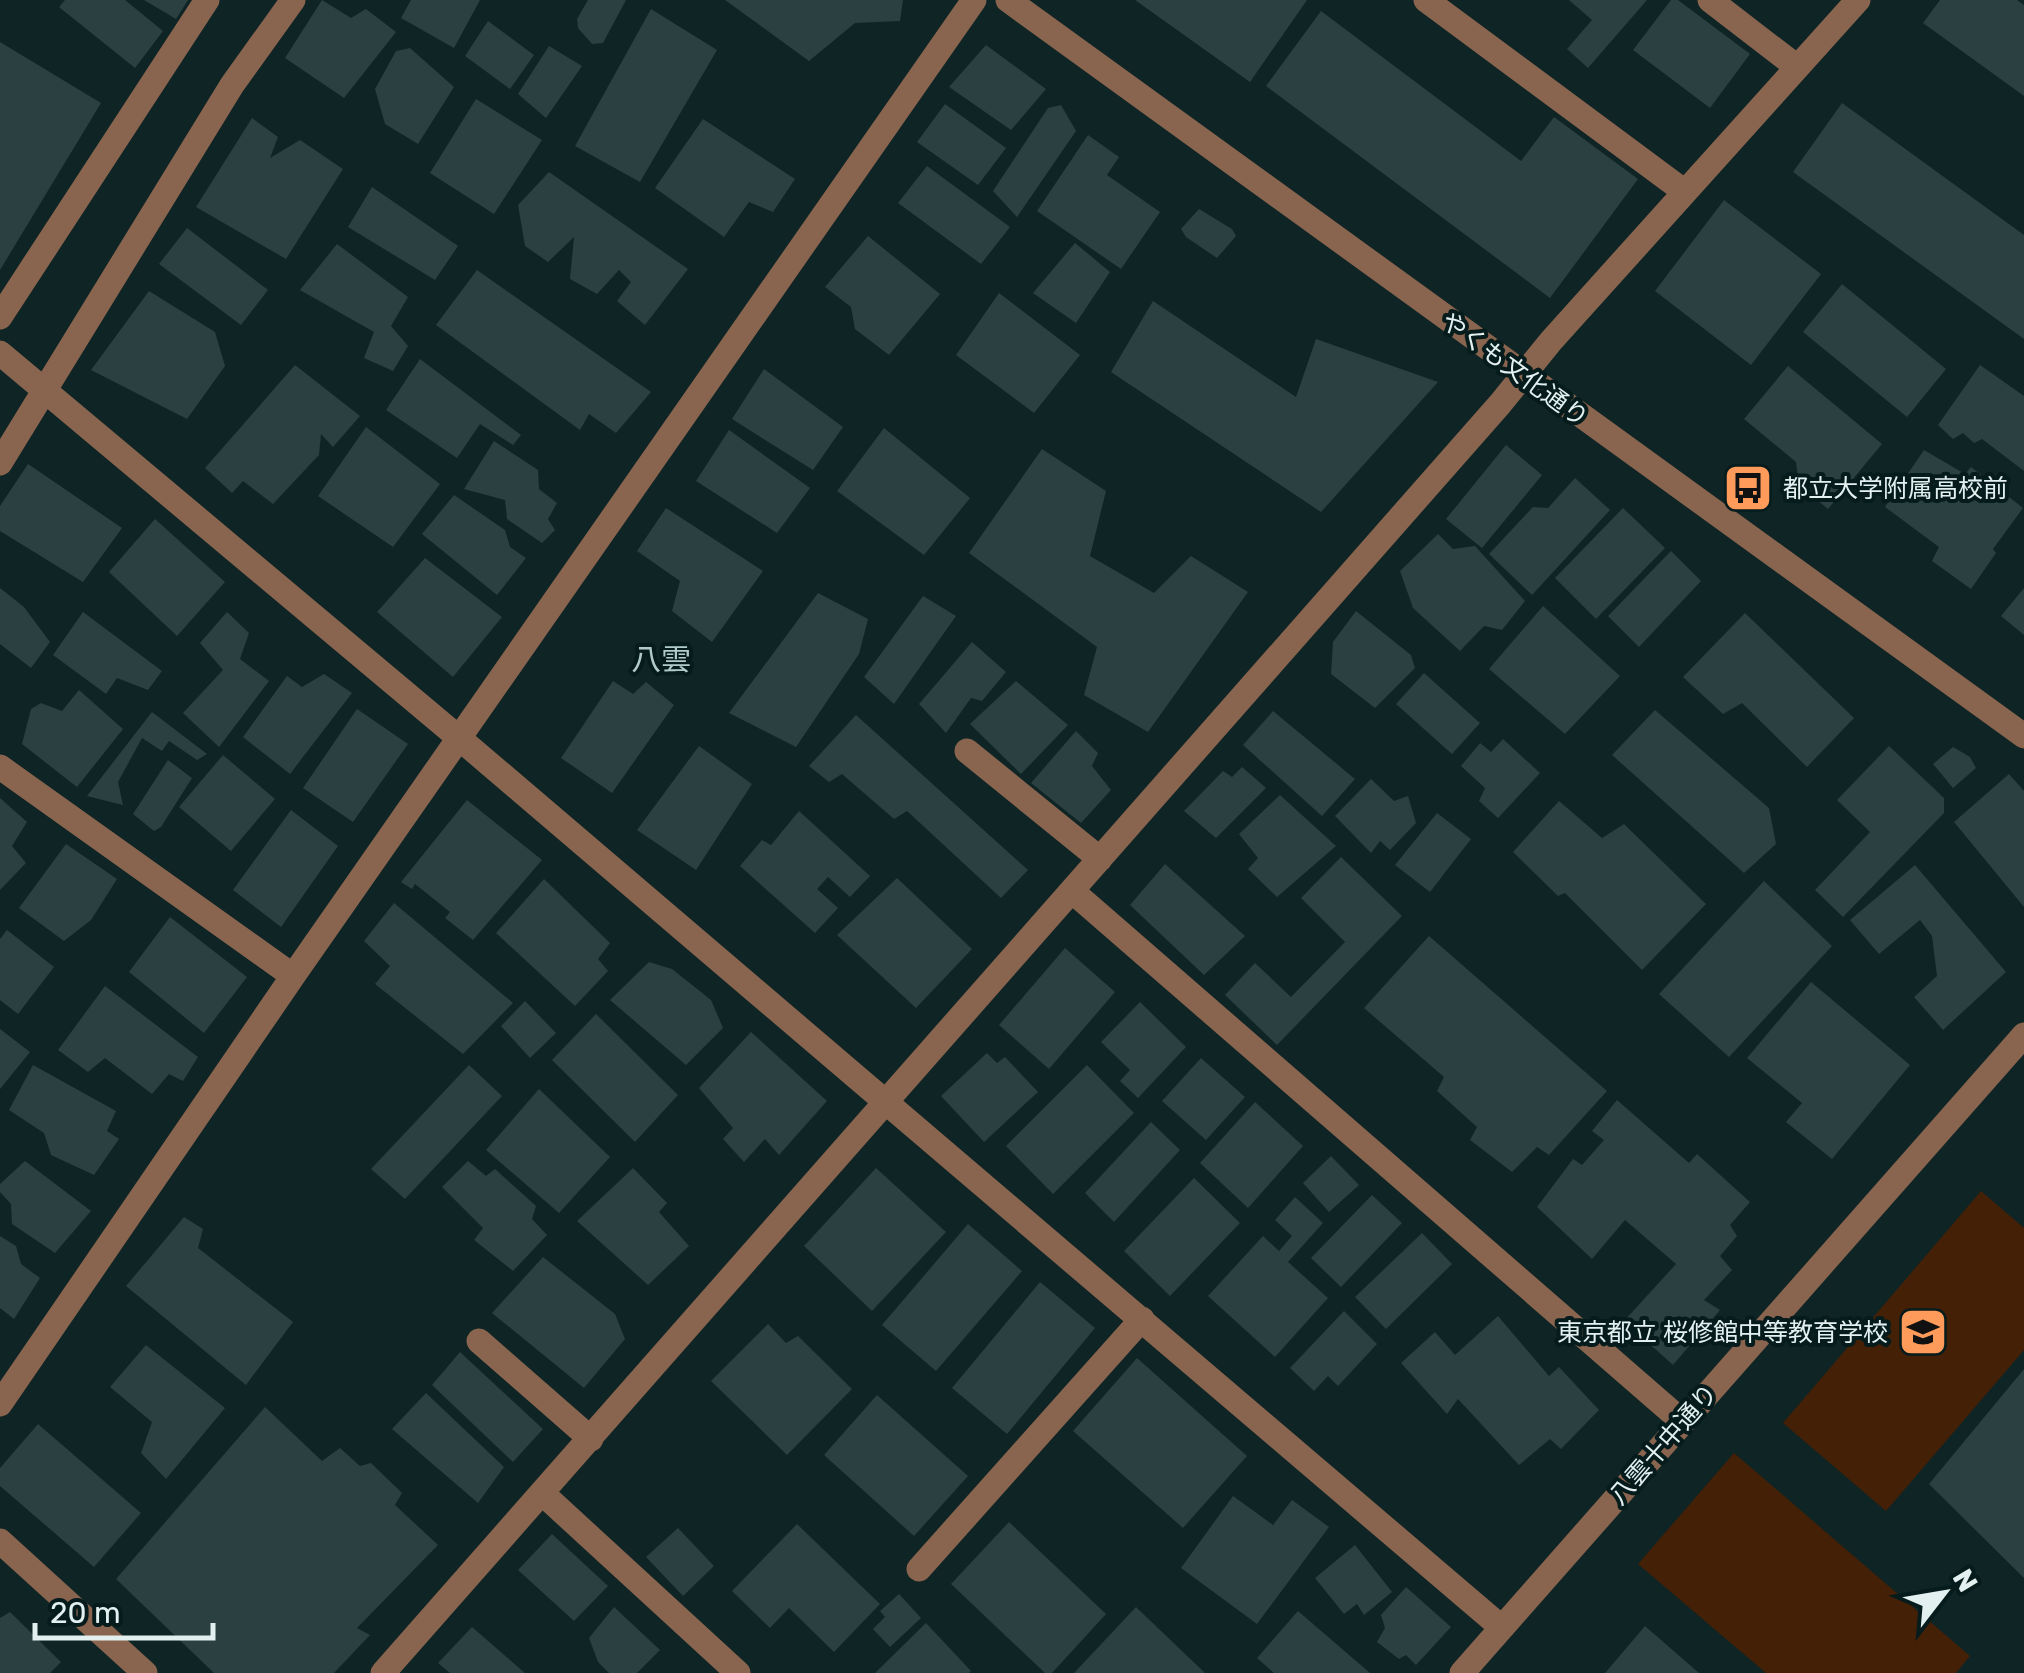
<svg xmlns="http://www.w3.org/2000/svg" width="2024" height="1673" viewBox="0 0 2024 1673" font-family="Rubik,'Noto Sans JP',sans-serif">
<style>
.green{fill:#442007}
.building{fill:#2b4041}
.lines{fill:none;stroke-linecap:round;stroke-linejoin:round}
.minor{stroke:#89644e;stroke-width:25}
.labels{text-anchor:middle;stroke-width:8;stroke-linejoin:round;paint-order:stroke}
.street-label{font-size:25px;fill:#e3f0f0;stroke:#061b1c}
.poi-label{font-size:25px;fill:#e3f0f0;stroke:#061b1c;text-anchor:start}
.quarter-label{font-size:30px;fill:#b1cbcb;stroke:#061b1c}
</style>
<rect width="100%" height="100%" fill="#0f2425"/>
<path class="green" d="M1981 1191 2024 1228V1350L1886 1511 1783 1423Z
M1734 1453 1970 1656 1956 1673H1766L1638 1564Z"/>
<path class="building" d="M65 0H125L163 31 135 68 59 7Z
M144 0H188L176 19Z
M322 0 351 18 366 9 396 32 344 98 285 58Z
M411 0H480L454 48 401 18Z
M588 0H626L603 43 592 44 578 28 577 19Z
M725 0H903L900 21 855 23 809 61Z
M1135 0H1307L1250 82Z
M1569 0H1647L1588 68 1567 49 1592 20Z
M1671 0H1678L1750 54 1710 108 1633 50Z
M1940 0H2017L2024 5V96L1923 23Z
M651 9 717 50 640 182 575 146Z
M1321 11 1521 161 1554 117 1638 179 1550 298 1266 86Z
M488 21 534 55 510 89 465 56Z
M0 42 101 103 0 270Z
M986 45 1046 89 1011 130 949 87Z
M549 46 582 66 546 118 518 94Z
M410 48 454 87 418 144 385 124 375 89 396 51Z
M476 99 542 140 494 214 430 173Z
M1842 103 2024 235V339L1793 172Z
M945 104 1006 148 978 185 917 142Z
M1061 105 1076 131 1017 217 993 191 1048 108Z
M252 118 278 137 270 158 300 140 343 169 286 259 196 207Z
M703 119 795 179 773 212 749 202 724 237 655 188Z
M1088 135 1119 157 1107 175 1160 212 1121 269 1037 211Z
M927 166 1010 227 981 264 898 203Z
M549 172 688 269 645 325 617 301 631 282 619 270 597 294 570 279 574 237 548 262 525 246 518 205Z
M372 187 458 246 435 280 348 227Z
M1724 200 1821 274 1751 365 1655 291Z
M1199 209 1232 229 1236 236 1217 258 1186 237 1181 229Z
M187 228 268 290 241 325 159 264Z
M868 236 940 294 889 355 855 329 851 307 825 287Z
M1075 243 1110 272 1076 323 1033 293Z
M337 244 408 297 391 326 408 346 393 371 364 358 374 332 300 290Z
M477 270 651 392 616 433 589 414 580 430 436 325Z
M1842 284 1946 369 1907 417 1803 332Z
M149 291 215 332 225 366 187 419 91 370Z
M999 293 1080 355 1034 413 956 355Z
M1153 301 1296 397 1316 339 1438 382 1321 512 1111 372Z
M420 359 521 435 513 445 480 424 457 458 386 410Z
M295 365 360 416 333 447 321 434 319 455 273 504 243 481 232 493 205 468Z
M1980 365 2024 396V471L1982 439 1974 443 1963 433 1953 439 1938 425Z
M1788 366 1882 444 1828 509 1799 485 1796 462 1744 419Z
M764 369 843 427 813 470 732 419Z
M366 427 440 484 393 547 318 496Z
M884 428 970 498 924 555 837 491Z
M729 430 810 488 777 533 696 481Z
M494 441 538 470 539 489 557 503 548 519 555 530 542 543 507 519 505 500 464 489Z
M1506 445 1542 475 1482 548 1446 519Z
M1042 449 1106 491 1090 556 1154 593 1191 556 1248 592 1148 732 1084 695 1097 647 969 553Z
M1924 450 1965 474 1971 467 2023 508 1993 549 1996 553 1971 589 1932 561 1939 547 1885 507Z
M28 464 122 528 83 582 0 531V506Z
M1575 478 1610 510 1532 595 1489 554 1533 507 1548 508Z
M454 495 505 530 510 547 526 558 497 595 422 534Z
M666 508 763 571 712 642 672 611 680 581 637 551Z
M1623 508 1665 548 1596 619 1555 578Z
M155 519 225 582 177 636 109 572Z
M1438 534 1453 549 1475 546 1525 601 1502 630 1484 626 1460 651 1413 608 1400 571Z
M1671 551 1701 581 1639 647 1608 616Z
M425 558 502 617 453 677 377 612Z
M0 588 24 607 50 642 31 668 0 644Z
M2024 588V635L2001 616Z
M818 593 868 619 859 654 796 747 729 713Z
M923 596 956 616 894 704 864 677Z
M1543 606 1620 676 1565 734 1489 669Z
M1356 611 1411 655 1415 668 1375 708 1331 674 1333 642Z
M83 612 162 671 148 690 117 678 106 694 53 655Z
M227 612 249 633 240 659 269 681 219 747 183 713 223 670 200 643Z
M1745 613 1854 718 1807 767 1742 703 1723 714 1683 677Z
M972 642 1006 672 982 701 971 698 946 733 919 704Z
M1424 673 1480 723 1452 754 1396 704Z
M324 674 352 693 290 774 243 737 287 676 302 687Z
M613 681 633 694 646 682 674 705 612 793 561 758Z
M1016 681 1068 725 1021 774 970 724Z
M79 690 123 729 77 787 22 744 31 709 41 703 62 711Z
M357 709 408 744 353 822 303 788Z
M1655 710 1769 808 1776 844 1744 873 1612 755Z
M1273 711 1355 779 1322 816 1243 745Z
M152 712 207 754 197 760 169 741 162 751 142 738 118 782 123 805 87 796Z
M856 715 1028 870 1001 898 907 811 894 819 842 774 829 782 809 766Z
M1076 731 1098 753 1092 766 1111 790 1081 823 1031 783Z
M1503 739 1540 773 1498 818 1479 801 1485 788 1461 766 1480 743 1491 752Z
M699 746 752 784 696 870 637 830Z
M1889 746 1944 798V813L1843 917 1815 890 1870 832 1837 800Z
M1953 747 1970 757 1976 768 1953 788 1933 764Z
M223 755 275 799 231 851 179 807Z
M168 760 192 778 161 827 154 831 133 814Z
M1242 767 1266 788 1216 838 1184 811 1223 771 1232 777Z
M2009 774 2024 791V907L1954 822Z
M1371 779 1394 801 1408 796 1416 823 1390 850 1380 841 1371 853 1335 816Z
M1280 795 1336 846 1277 897 1248 869 1258 858 1239 834Z
M0 798 27 822 12 846 26 863 0 890Z
M467 800 542 860 473 940 445 918 450 912 415 884 412 889 401 882Z
M1559 801 1602 838 1624 824 1706 904 1642 970 1565 893 1558 896 1513 852Z
M291 810 338 846 281 927 233 890Z
M799 811 870 876 850 897 828 877 817 889 838 908 815 933 740 866 762 840 771 845Z
M1437 813 1471 839 1430 892 1395 865Z
M66 844 117 879 91 920 64 941 19 908Z
M1341 857 1402 916 1277 1045 1225 995 1255 963 1291 997 1345 942 1301 898Z
M1165 864 1245 936 1204 975 1130 905Z
M1915 865 2006 972 1943 1030 1914 997 1937 976 1932 936 1920 920 1879 954 1850 920Z
M897 878 972 949 916 1008 837 935Z
M544 879 610 943 598 959 608 971 575 1006 496 933Z
M1764 881 1832 946 1729 1057 1659 994Z
M394 903 513 1003 463 1054 375 984 390 966 364 941Z
M170 917 247 977 204 1033 129 972Z
M7 930 54 967 18 1014 0 1000V939Z
M1429 936 1607 1091 1549 1155 1537 1147 1512 1172 1470 1140 1477 1127 1437 1091 1444 1077 1364 1008Z
M1065 948 1115 992 1049 1069 999 1025Z
M649 962 672 969 711 1000 723 1028 686 1065 610 1000Z
M1811 982 1910 1065 1832 1159 1786 1122 1802 1103 1747 1058Z
M105 986 198 1057 183 1081 169 1074 152 1094 105 1058 88 1072 58 1050Z
M525 1001 556 1033 530 1058 501 1026Z
M1140 1002 1186 1047 1138 1098 1120 1081 1130 1070 1101 1042Z
M596 1014 678 1095 635 1142 552 1060Z
M0 1029 30 1052 0 1089Z
M751 1032 827 1101 779 1155 765 1139 744 1162 723 1139 733 1128 699 1088Z
M987 1053 997 1063 1005 1057 1038 1092 984 1142 941 1096Z
M1201 1058 1245 1097 1206 1140 1162 1101Z
M33 1065 116 1111 107 1131 119 1139 94 1175 51 1155 44 1133 9 1110Z
M469 1065 502 1096 405 1199 371 1169Z
M1087 1065 1134 1113 1053 1194 1006 1146Z
M539 1089 610 1157 559 1213 486 1150Z
M1617 1100 1689 1163 1697 1154 1750 1202 1730 1225 1737 1236 1720 1256 1732 1270 1704 1300 1720 1310 1673 1365 1624 1321 1676 1264 1625 1220 1592 1259 1537 1207 1573 1159 1582 1165 1604 1140 1592 1131Z
M1255 1102 1303 1146 1248 1208 1200 1163Z
M1151 1122 1180 1150 1114 1222 1085 1193Z
M1331 1156 1359 1185 1329 1212 1303 1183Z
M25 1161 91 1211 55 1253 12 1224 11 1204 0 1192V1184Z
M468 1161 486 1176 495 1169 536 1206 532 1219 547 1235 513 1271 474 1240 483 1228 442 1187Z
M633 1168 667 1203 659 1212 689 1246 648 1285 577 1221Z
M876 1168 946 1232 872 1311 804 1246Z
M1194 1178 1240 1223 1170 1296 1124 1251Z
M1372 1195 1402 1223 1341 1287 1311 1258Z
M1295 1197 1323 1223 1288 1262 1328 1298 1275 1357 1208 1296 1263 1236 1279 1251 1292 1236 1275 1220Z
M184 1217 203 1229 198 1248 293 1322 246 1385 126 1286Z
M968 1224 1022 1271 936 1371 882 1325Z
M1422 1233 1452 1264 1386 1329 1355 1297Z
M0 1236 16 1246 21 1264 40 1278 14 1319 0 1308Z
M543 1257 615 1314 625 1339 584 1388 492 1313Z
M1040 1282 1095 1328 1007 1434 952 1388Z
M1344 1311 1377 1344 1338 1386 1328 1376 1314 1391 1290 1368Z
M1498 1316 1549 1376 1559 1367 1599 1410 1561 1449 1550 1439 1519 1465 1458 1399 1447 1414 1401 1363 1435 1332 1455 1355Z
M768 1324 786 1343 798 1336 852 1389 787 1455 711 1381Z
M146 1345 225 1408 166 1479 141 1453 152 1422 110 1387Z
M460 1352 543 1429 513 1462 432 1385Z
M1137 1358 1247 1456 1183 1528 1073 1431Z
M2024 1369V1578L1929 1484Z
M426 1393 504 1467 478 1503 392 1429Z
M877 1395 968 1476 914 1536 824 1455Z
M265 1407 322 1461 340 1448 360 1466 371 1463 402 1493 395 1505 438 1545 357 1628 370 1635 334 1673H214L116 1579Z
M38 1424 141 1513 94 1567 0 1486V1468Z
M1233 1496 1273 1525 1292 1500 1329 1527 1257 1624 1181 1568Z
M1009 1522 1106 1614 1052 1673H1045L951 1584Z
M797 1524 880 1604 834 1652 789 1608 770 1628 732 1591Z
M678 1528 714 1566 683 1596 646 1557Z
M552 1534 608 1586 574 1621 518 1570Z
M1355 1545 1392 1592 1364 1615 1357 1604 1344 1614 1315 1578Z
M1406 1587 1451 1627 1416 1665 1406 1655 1399 1659 1377 1642 1385 1628 1381 1615Z
M899 1594 921 1618 890 1647 873 1629 885 1617 880 1611Z
M614 1607 660 1650 637 1673H609L598 1662 589 1638Z
M1136 1607 1205 1673H1074Z
M1298 1611 1370 1673H1274L1257 1658Z
M10 1612 61 1662 50 1673H0V1618Z
M926 1623 971 1671 969 1673H875Z
M1645 1626 1699 1673H1605Z
M472 1627 525 1673H450L438 1663Z"/>
<g class="lines">
<path class="minor" d="M1008 0 2024 736
M1426 0 1685 192
M1710 0 1797 67
M0 317 207 0
M0 353 459 738 1501 1627
M0 463 232 85 293 0
M967 751 1100 859
M0 767 293 976
M1072 891 1683 1422
M479 1341 591 1439
M0 1404 293 976 974 0
M542 1493 738 1673
M0 1541 145 1673
M919 1569 1142 1319
M383 1673 1500 404 1551 341 1858 0
M1462 1673 2024 1035"/>
</g>
<defs>
<g id="bus-square" transform="scale(2.5)"><rect x="-9" y="-9" width="18" height="18" rx="4" fill="#ff9b5a" stroke="#061b1c"/><path d="M-5-6H5V4H4V6H2V4H-2V6H-4V4H-5ZM-3.5-4V0h7V-4ZM-3.5 1.2v1.5H-2V1.2ZM2 1.2v1.5H3.5V1.2Z" fill="#111"/></g>
<g id="school-square" transform="scale(2.5)"><rect x="-9" y="-9" width="18" height="18" rx="4" fill="#ff9b5a" stroke="#061b1c"/><path d="M0-5L7-2L0 1L-7-2ZM-4 1L0 2.5L4 1V4Q0 6-4 4Z" fill="#111"/></g>
</defs>
<g fill-rule="evenodd">
<use href="#bus-square" x="1748" y="488"/>
<use href="#school-square" x="1923" y="1332"/>
</g>
<g class="labels">
<g class="street-label">
<text transform="translate(1515 369) rotate(36)" y="9">やくも文化通り</text>
<text transform="translate(1663 1444) rotate(-49)" y="9">八雲十中通り</text>
</g>
<g class="poi-label">
<text x="1783" y="497">都立大学附属高校前</text>
<text x="1888" y="1341" text-anchor="end">東京都立 桜修館中等教育学校</text>
</g>
<g class="quarter-label">
<text x="661" y="670">八雲</text>
</g>
</g>
<g transform="translate(1944 1593) rotate(59)" stroke="#061b1c" stroke-width="8" paint-order="stroke">
<path d="M0-8L18 38L0 25L-18 38Z" fill="#e3f0f0"/>
<text y="-15" font-size="28" font-weight="bold" text-anchor="middle" fill="#e3f0f0">N</text>
</g>
<path d="M35 1623v15h178v-15" fill="none" stroke="#e3f0f0" stroke-width="5"/>
<text x="50" y="1623" font-size="30" fill="#e3f0f0" stroke="#061b1c" stroke-width="8" paint-order="stroke">20 m</text>
</svg>
